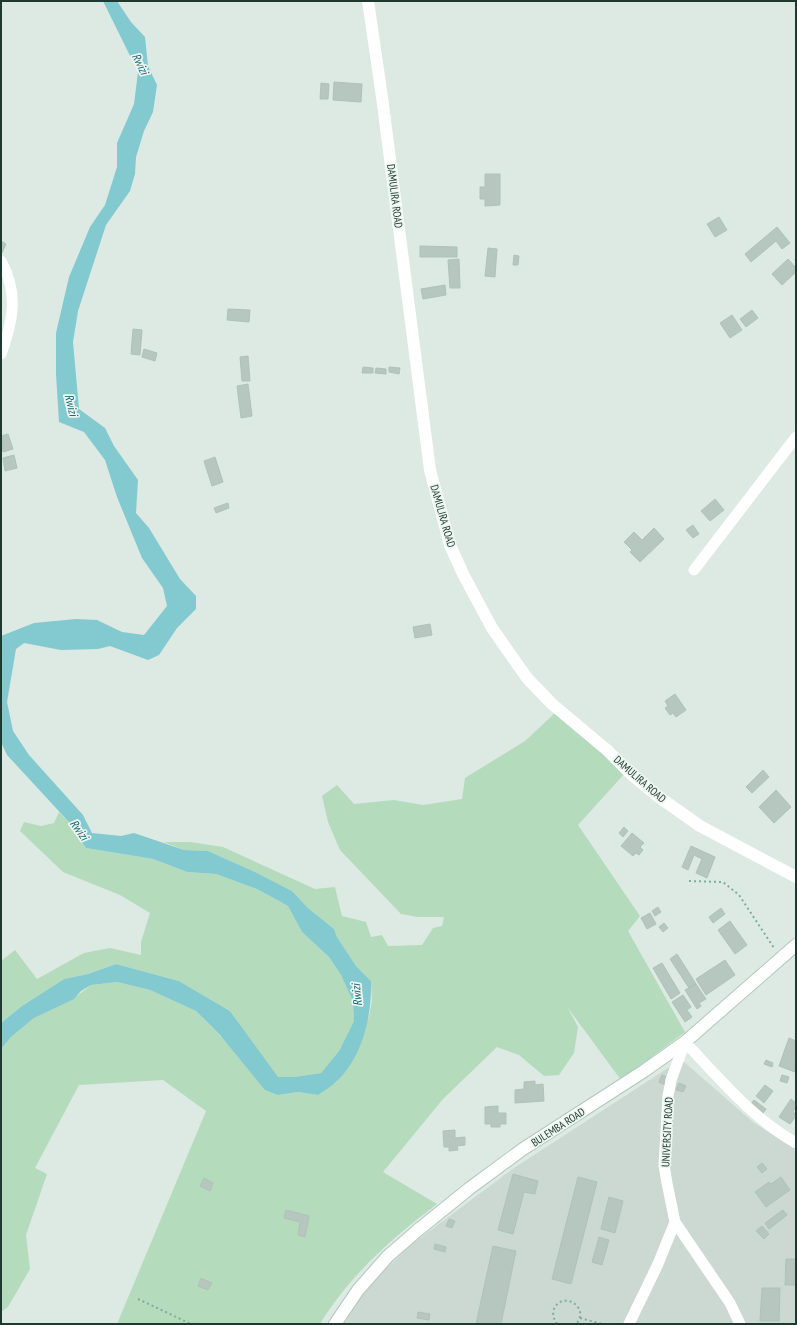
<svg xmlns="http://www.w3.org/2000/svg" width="797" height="1325" viewBox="0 0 797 1325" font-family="'PT Sans Narrow',sans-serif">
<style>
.built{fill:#cbd9d2}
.green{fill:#b5dbbd}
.water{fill:#83c9d0}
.building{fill:#b5c7be;stroke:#afc2b9}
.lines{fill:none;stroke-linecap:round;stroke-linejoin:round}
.secondary-casing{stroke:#b0c9be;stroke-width:14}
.path{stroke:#7dad9b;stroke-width:2;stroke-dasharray:2 3;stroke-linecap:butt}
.minor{stroke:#fff;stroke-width:11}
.tertiary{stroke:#fff;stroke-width:12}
.secondary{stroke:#fff;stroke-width:12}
.labels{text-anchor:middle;stroke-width:3.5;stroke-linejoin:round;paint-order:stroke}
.street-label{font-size:11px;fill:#1f3830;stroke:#edf6f1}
.water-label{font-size:12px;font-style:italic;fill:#196b74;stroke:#edf6f1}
</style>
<rect width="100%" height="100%" fill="#dde9e3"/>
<path class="built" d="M683 1061 754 1123 796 1149V1324H339L353 1300 412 1244 514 1168 668 1068Z"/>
<path class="green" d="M555 713 626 772 578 825 640 916 628 931 685 1032 621 1080 568 1008 578 1027 574 1053 559 1075 544 1076 519 1055 497 1047 443 1099 383 1172 437 1204C393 1237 349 1276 320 1324H117L206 1111 163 1080 79 1085 35 1168 47 1174 26 1235 30 1269 8 1307 1 1312V1049L11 1037 34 1018 77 996 91 985 117 982 150 990 196 1011 278 1095 298 1092 318 1095 337 1081 369 1017 372 1000 371 981 356 966 337 937 334 929 308 908 292 891 255 872 208 851 184 850 164 842H190L223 847 315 889 335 887 342 916 366 922 371 937 382 935 388 946 422 945 433 928 442 926 444 917H418L401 914 340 850 328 822 322 796 337 785 354 804 394 800 423 805 462 799 465 778 525 741Z
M59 812 68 821 86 848 153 859 187 872 216 874 257 889 288 906 302 932 329 957 341 975 353 1001 354 1021 339 1051 321 1073 294 1077H277L230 1011 179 981 116 964 88 974 64 979 22 1006 1 1023V961L15 950 37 979 84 953 110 948 141 955V942L150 913 120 895 63 872 20 831 24 822 41 826 54 823Z"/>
<path class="water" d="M103 1H117L131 22 145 37 148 66 157 85 153 112 144 131 136 157 135 174 130 191 106 225 78 311 73 342 79 409 105 428 114 446 138 480 136 513 149 528 180 579 196 596V609L177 628 159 655 148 660 110 646 98 649 61 650 24 643 16 649 7 702 13 731 29 755 83 815 92 833 121 836 134 833 184 850 208 851 255 872 292 891 308 908 334 929 337 937 356 966 371 981C372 1016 363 1055 338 1080 332 1086 325 1090 318 1095L298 1092 278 1095 265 1090 220 1035 196 1011 150 990 117 982 91 985 81 991 74 999 34 1018 11 1037 1 1049V1023L22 1006 64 979 88 974 116 964 179 981 230 1011 278 1077H294L321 1073 339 1051 354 1021 353 1001 341 975 329 957 302 932 288 906 257 889 216 874 187 872 153 859 86 848 68 821 7 755 1 742V636L34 623 76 619 97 620 122 632 144 635 167 606 163 588 142 558 117 497 105 460 84 432 59 422 56 374V333L69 277 90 227 105 205 117 167V143L134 104 138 72Z"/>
<path class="building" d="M334 82 362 84 361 102 333 100Z
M321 83 329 84 328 99H320Z
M485 174H500V205L485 206V199H480V187H485Z
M719 217 727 230 715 237 707 224Z
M777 227 790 243 782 249 776 241 751 262 745 254Z
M1 241 6 244 2 253 1 252Z
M420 246 457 247V257H420Z
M488 248 497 249 495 277 485 276Z
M514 255 519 256 518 265H513Z
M459 259 460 288H450L448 260Z
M788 259 796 268V272L782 285 772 274Z
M445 285 446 295 423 299 421 289Z
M228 309 250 310 249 322 227 320Z
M752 310 758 318 746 327 740 319Z
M732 315 742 330 730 338 720 323Z
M133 329 142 330 140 355 131 354Z
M144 349 157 353 155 361 142 357Z
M248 356 250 381H242L240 357Z
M363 367 373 368V373H362Z
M389 367 400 368 399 374 389 372Z
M376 368 386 369V374L375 373Z
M248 384 252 416 241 418 237 386Z
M8 434 13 449 3 452 1 436Z
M14 455 17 468 5 471 3 458Z
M215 457 223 482 212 486 204 461Z
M715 499 724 510 710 521 701 511Z
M228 503 229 508 216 513 214 508Z
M693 525 699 534 693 538 686 530Z
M654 528 664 539 640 562 630 552 632 550 624 542 634 532 642 540Z
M430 624 432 635 415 638 413 627Z
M675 694 686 710 676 717 673 713 670 715 665 708 668 706 665 701Z
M763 770 769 777 752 793 746 787Z
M776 790 791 807 774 823 759 807Z
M624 827 628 831 623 837 619 833Z
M632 833 644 843 640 847 643 850 639 855 636 853 633 856 621 846Z
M691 846 715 857 707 878 696 873 702 859 694 855 688 870 682 867Z
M658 907 661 912 655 916 652 911Z
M721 908 725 914 713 923 709 917Z
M650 913 656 924 647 929 641 918Z
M730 921 747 945 735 954 718 930Z
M664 923 668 928 663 932 659 927Z
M677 954 696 984 689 988 670 959Z
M725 960 735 975 706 995 696 979Z
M662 963 680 993 671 999 653 968Z
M696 984 706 999 699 1003 701 1006 697 1009 685 990Z
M683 995 691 1007 687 1010 692 1017 685 1022 672 1002Z
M789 1038 796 1041 795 1072 779 1066Z
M766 1060 773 1063 772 1067 764 1064Z
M662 1075 669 1078 665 1085 659 1082Z
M782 1075 789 1077 787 1083 780 1081Z
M535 1081V1085L543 1084 544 1101 515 1103V1090L524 1089V1082Z
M679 1083 686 1086 683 1092 676 1090Z
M765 1085 773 1091 764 1103 756 1096Z
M791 1099 796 1103V1108L793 1111 796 1116 790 1124 779 1117Z
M754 1100 766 1109 761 1116 748 1107Z
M498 1106V1113H506V1124H500V1127H491V1124H485V1107Z
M455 1130V1138L465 1137V1145L457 1146 458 1150 449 1151V1147H444L443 1131Z
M762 1163 767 1169 762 1173 757 1167Z
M513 1174 538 1181 535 1194 524 1192 513 1234 498 1230Z
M578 1177 597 1182 571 1284 552 1279Z
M781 1177 790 1190 766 1207 755 1192 769 1182 771 1184Z
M204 1178 213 1183 210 1191 200 1186Z
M609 1197 623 1201 615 1233 601 1229Z
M286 1210 309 1216 305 1237 298 1235 300 1222 284 1218Z
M783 1210 787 1215 769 1229 765 1223Z
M449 1219 455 1221 452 1228 446 1226Z
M762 1226 769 1234 764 1239 756 1231Z
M599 1237 609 1240 602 1265 592 1262Z
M435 1244 446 1247 445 1252 434 1249Z
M493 1246 516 1251 501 1324H476Z
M786 1259H796V1285H785Z
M201 1278 212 1283 208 1290 198 1286Z
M762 1288H780L779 1321H760Z
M418 1312 430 1314 429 1320 417 1318Z"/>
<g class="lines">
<g class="secondary-casing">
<path id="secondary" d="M335 1324 358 1290 388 1256 418 1230 470 1188 523 1149 644 1071 685 1042 796 945"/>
</g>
<path class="path" d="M689 881 723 882 739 895 774 948
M138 1299 189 1323 194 1324
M580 1318 602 1324
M557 1324C554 1320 552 1314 554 1309 562 1290 591 1307 576 1324"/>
<path class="minor" d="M1 261C19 294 13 321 1 354
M694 570 796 437
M629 1324 658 1264 675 1222
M740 1324 730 1303 675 1222 667 1183 664 1165 668 1096 671 1080 685 1042C719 1078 752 1118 796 1143"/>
<path class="tertiary" d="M368 1 382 97 430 470 450 545 463 574 492 628 527 678 552 704 607 750 631 774 659 797 700 826 796 877"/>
<use href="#secondary" class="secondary"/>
</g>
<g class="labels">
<g class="street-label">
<text transform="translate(395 196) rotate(83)" y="4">DAMULIRA ROAD</text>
<text transform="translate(443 516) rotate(74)" y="4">DAMULIRA ROAD</text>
<text transform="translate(640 779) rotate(41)" y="4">DAMULIRA ROAD</text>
<text transform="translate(558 1127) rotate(-33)" y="4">BULEMBA ROAD</text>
<text transform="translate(667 1132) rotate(-87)" y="4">UNIVERSITY ROAD</text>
</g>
<g class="water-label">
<text transform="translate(140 64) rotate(63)" y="4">Rwizi</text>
<text transform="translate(71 405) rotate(76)" y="4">Rwizi</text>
<text transform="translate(79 830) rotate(54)" y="4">Rwizi</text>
<text transform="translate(357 995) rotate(-95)" y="4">Rwizi</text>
</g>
</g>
<rect width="797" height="1325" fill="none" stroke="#1f3830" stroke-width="4"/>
</svg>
